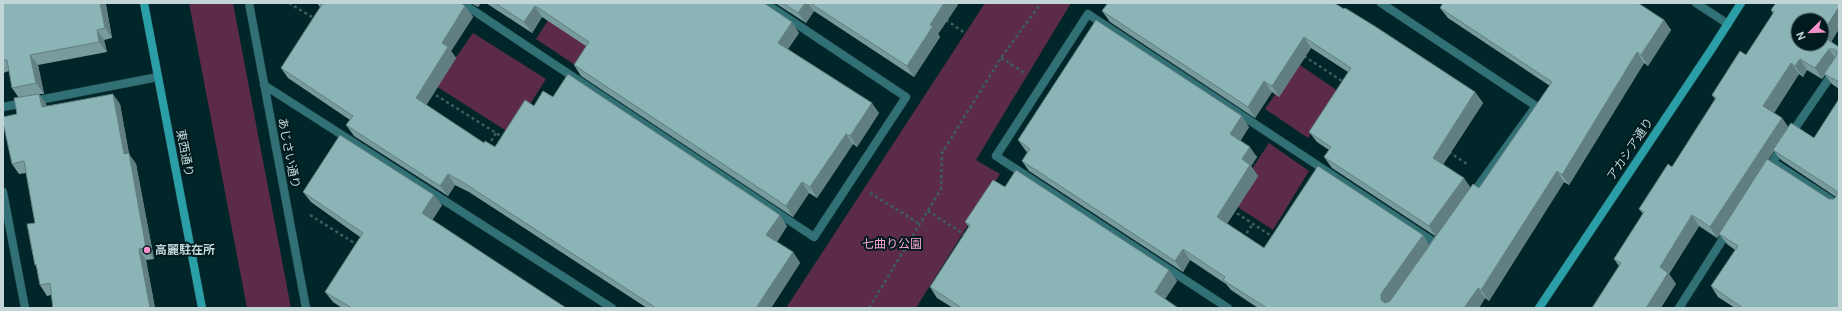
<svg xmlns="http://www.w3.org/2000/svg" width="1842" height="311" viewBox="0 0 1842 311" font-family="Cabin,'Noto Sans JP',sans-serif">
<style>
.green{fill:#5b2b47}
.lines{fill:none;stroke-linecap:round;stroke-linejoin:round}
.street-casing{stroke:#1f4245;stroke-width:9}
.secondary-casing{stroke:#1f4245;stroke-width:9}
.path{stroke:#3d5d60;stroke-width:2.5;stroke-dasharray:3 3;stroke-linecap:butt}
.street{stroke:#317176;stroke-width:8}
.secondary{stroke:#2b9fa7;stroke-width:8}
.wall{fill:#789b9d;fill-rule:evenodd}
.shaded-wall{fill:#617e80}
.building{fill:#8bb4b7;stroke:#617e80}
.poi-dot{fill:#f890cc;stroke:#001b1e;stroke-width:1.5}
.labels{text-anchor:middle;stroke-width:4;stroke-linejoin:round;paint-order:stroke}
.street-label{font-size:12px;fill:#c2d6d8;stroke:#001b1e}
.park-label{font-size:12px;fill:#faa5d5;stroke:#001b1e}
.poi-label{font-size:12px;font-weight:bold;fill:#c2d6d8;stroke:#001b1e;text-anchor:start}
</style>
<rect width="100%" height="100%" fill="#002629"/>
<path class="green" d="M189 3H233L291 308H247Z
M559 3 609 12 575 65 536 39Z
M985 3H1071L976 160 1000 174 916 308H786Z
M473 33 546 79 511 134 436 86Z
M1297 63 1338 91 1308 138 1265 109Z
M1269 143 1309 171 1273 230 1230 202Z"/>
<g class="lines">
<g class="street-casing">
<path id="street" d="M249 3 306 308
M462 3 814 237 906 97 765 3
M1381 3 1536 106 1471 196
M1696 3 1728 24
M264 85 612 308
M3 107 158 77
M1791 134 1839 64
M1773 162 1839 205
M1767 171 1782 147
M3 192 25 308
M1228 308 996 156 1088 14 1437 244
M1679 308 1728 231"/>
</g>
<g class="secondary-casing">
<path id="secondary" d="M144 3 202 308
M1539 308 1713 47 1741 3"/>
</g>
<path class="path" d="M289 3 315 19
M1337 8 1340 3
M946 20 965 33
M1304 56 1345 83
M1001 58 1025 73
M431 92 504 138
M488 146 496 133
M1449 152 1467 164
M870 193 920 224
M1232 210 1273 237
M928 211 967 236
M310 215 359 246
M1243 238 1253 224
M869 308 941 189 942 153 1001 58 1041 3"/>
<use href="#street" class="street"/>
<use href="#secondary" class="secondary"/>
</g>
<path class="wall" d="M3 3H105L106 5 112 38 104 40 107 52 38 65 44 94H39L46 104 47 106 120 104 129 154 136 164 154 259 146 260 155 308H53L51 295 47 296 40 285 37 268 35 265V223L26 173 19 174 12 164 19 98 12 88 9 71 3 73Z
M317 3H461L465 6 473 17 451 51 456 58 426 105 484 143 495 147 534 106 553 97 787 226 777 242 793 252 800 263 771 308H647L469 192 455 185 448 196 354 136 346 125 350 120 288 78 281 68 320 7Z
M471 3H481L478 7Z
M486 3H764L799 33 788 49 879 113 857 147 853 144 817 198 809 193 793 217 581 76 574 65 586 46 542 17 532 33Z
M775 3H959L938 34 940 37 914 77 814 11 806 23Z
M1105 3H1334L1475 92 1483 103 1443 164 1470 187 1479 188 1550 86 1448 18 1440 8 1664 20 1671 30 1648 66 1644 63 1569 185 1564 182 1489 301 1485 298 1479 308H1258L1231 290 1226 284 1190 260 1183 272 1029 171 1022 161 1027 152 1026 151 1018 140 1249 127 1240 141 1257 157 1251 166 1258 176 1227 224 1264 248 1423 235 1429 245 1435 236 1332 168 1324 157 1329 150 1317 142 1309 132 1348 72 1311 48 1279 97 1272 92 1255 118 1110 22 1102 11 1107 4Z
M1771 10 1831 42 1839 47V89L1832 84 1825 75 1822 79 1807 70 1803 77 1799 74 1774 113 1782 118 1788 127 1814 138 1839 99V308H1735L1718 297 1711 286 1735 250 1727 244 1720 235 1717 238 1699 226 1669 274 1676 284 1619 266 1614 259 1643 214 1639 209 1672 167 1715 99 1712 95 1746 55 1773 14ZM1774 151 1781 160 1836 197 1834 199H1829L1768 160Z
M1005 187 1169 270 1177 281 1165 299 1178 308H953L937 298 930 287 969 227 965 222Z
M303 192 442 205 432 220 566 308H342L333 302 325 292 360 237 311 202Z"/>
<path class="shaded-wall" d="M100 3H105L106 5 112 38 105 28Z
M475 3H481L478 7Z
M805 3H808L814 11 806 23 798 13Z
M944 3H959L938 34 940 37 914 77 907 66 930 25Z
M465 6 473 17 451 51 456 58 424 109 416 98 442 43Z
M535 6 542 17 532 33 524 22Z
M1839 7V29L1829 46 1822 37V34Z
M1664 20 1671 30 1648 66 1641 55Z
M792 22 799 33 785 53 778 43Z
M97 30 104 40 107 52 99 42Z
M1304 37 1311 48 1279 97 1272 86Z
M1829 49 1836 59 1824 74 1825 75 1822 79 1815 68Z
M1637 52 1644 63 1569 185 1562 175Z
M30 55 38 65 44 94 36 83Z
M1800 59 1807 70 1803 77 1795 66Z
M1791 63 1799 74 1771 117 1763 106Z
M1264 81 1272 92 1255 118 1248 107Z
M1475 92 1483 103 1441 168 1433 158Z
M39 94 46 104 49 118 42 107Z
M113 94 120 104 129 154 136 164 154 259 146 248 124 154Z
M872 103 879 113 857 147 850 136Z
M1242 116 1249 127 1238 145 1230 134Z
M1782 118 1789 128 1773 150 1774 151 1717 238 1710 227Z
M846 134 853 144 817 198 810 187Z
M1250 147 1257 157 1251 166 1258 176 1224 228 1217 217 1242 159Z
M1557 171 1564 182 1489 301 1481 290Z
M448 174 455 185 448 196 440 186Z
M1464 178 1471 188 1436 237 1429 226Z
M802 182 809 193 793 217 786 206Z
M434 195 442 205 430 224 422 213Z
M780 215 787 226 774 246 766 235Z
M1692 215 1699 226 1669 274 1676 284 1661 308H1646L1660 267Z
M1423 235 1430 246 1388 308 1381 300V294Z
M139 249 146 260 155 308H150Z
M1183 249 1190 260 1183 272 1175 261Z
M793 252 800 263 771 308H756Z
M1169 270 1177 281 1162 303 1155 292Z
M1478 288 1485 298 1479 308H1464Z"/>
<path class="building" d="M3 3H100L105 28 97 30 99 42 30 55 36 83 12 88 7 60H3Z
M323 3H461L465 6 442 43 448 47 416 98 484 143 485 141 495 147 525 100 534 106 543 91 553 97 568 74 780 215 766 235 793 252 756 308H656L461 181 448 174 440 186 346 125 353 116 281 68Z
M495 3H764L792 22 778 43 872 103 850 136 846 134 810 187 802 182 786 206 574 65 589 42 543 11 535 6 524 22Z
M783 3H805L798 13Z
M810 3H944L930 25 933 26 907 66Z
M1108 3H1334L1344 9 1345 8 1376 27 1475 92 1433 158 1464 178 1429 226 1324 157 1331 147 1309 132 1351 68 1304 37 1272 86 1264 81 1248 107 1102 11Z
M1443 3H1638L1664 20 1641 55 1637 52 1562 175 1557 171 1481 290 1478 288 1464 308H1267L1223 280 1225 277 1183 249 1175 261 1022 161 1030 149 1018 140 1096 20 1242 116 1230 134 1250 147 1242 159 1250 165 1217 217 1264 248 1318 166 1423 235 1381 294V300L1385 303 1390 301 1473 184 1479 188 1552 82 1440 8Z
M1776 3H1839V7L1822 34V20H1798V44H1822V36L1839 47V82L1824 74 1836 56 1837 51 1834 49H1829L1815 68 1800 59 1795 66 1791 63 1763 106 1782 118 1710 227 1692 215 1660 267 1668 273 1646 308H1592L1621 263 1614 259 1644 212 1639 209 1668 164 1672 167 1716 98 1712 95 1740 51 1746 55 1774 12 1771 10Z
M39 94 42 107 113 94 124 154 129 153 146 248 139 249 150 308H53L50 283 40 285 36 264 35 265 27 224 35 223 24 161 12 164 3 122V117L17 114 14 98Z
M1839 99V308H1743L1711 286 1738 246 1719 234 1767 159 1829 199H1834L1836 197 1837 192 1835 190 1773 150 1791 123 1814 138Z
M340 135 434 195 422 213 566 308H352L325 292 363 233 303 192Z
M1016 170 1169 270 1155 292 1178 308H962L930 287 970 225 965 222 993 180 1005 187Z"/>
<circle class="poi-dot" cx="147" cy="250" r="4"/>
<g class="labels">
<g class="street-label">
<text transform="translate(1630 149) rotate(-56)" y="4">アカシア通り</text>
<text transform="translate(185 153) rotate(79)" y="4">東西通り</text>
<text transform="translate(289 153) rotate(79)" y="4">あじさい通り</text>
</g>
<g class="park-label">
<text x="892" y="248">七曲り公園</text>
</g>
<g class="poi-label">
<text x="155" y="254">高麗駐在所</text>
</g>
</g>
<rect width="1842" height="311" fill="none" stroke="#c2d6d8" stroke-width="8"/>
<g transform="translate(1810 32) rotate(247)"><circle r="19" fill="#001b1e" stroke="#4e6668"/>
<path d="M0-3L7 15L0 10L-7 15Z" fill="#f890cc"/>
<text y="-6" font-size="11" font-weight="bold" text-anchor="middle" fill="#c2d6d8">N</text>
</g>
</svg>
